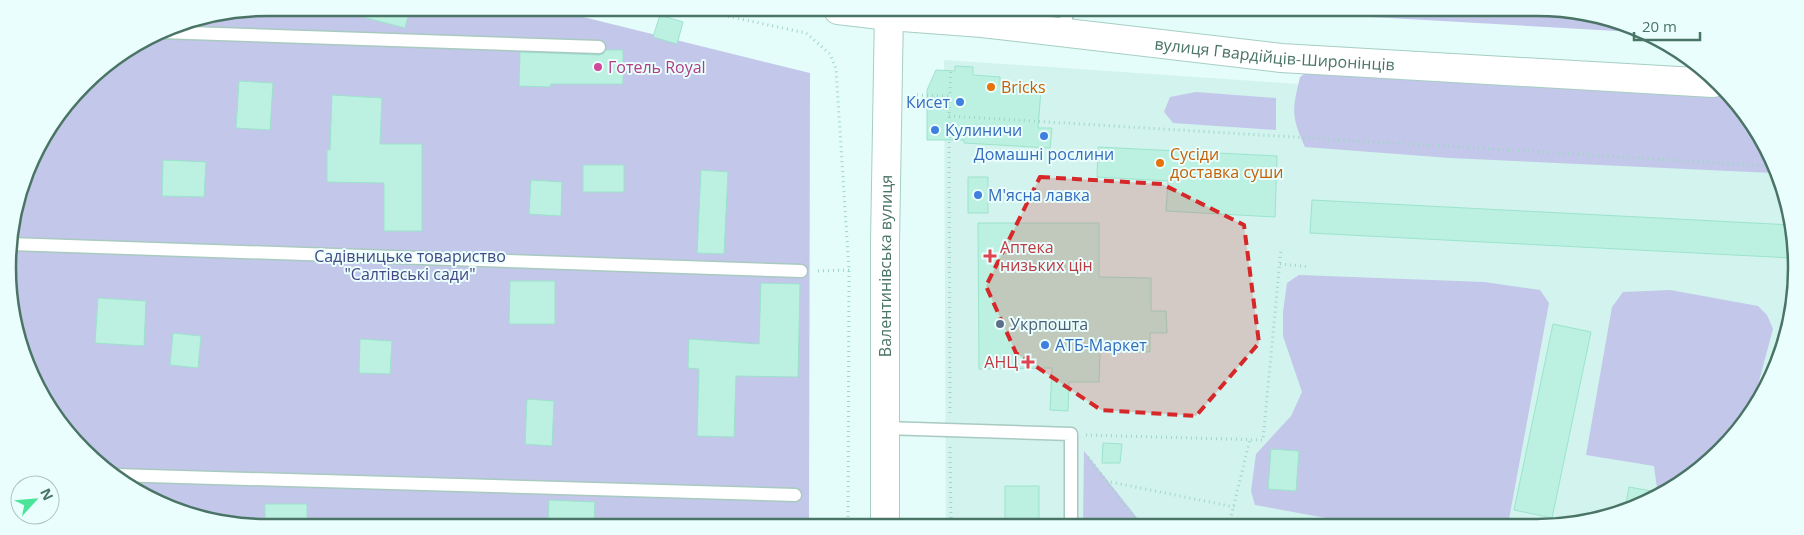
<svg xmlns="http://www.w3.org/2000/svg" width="1804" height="535" viewBox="0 0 1804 535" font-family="'Open Sans',sans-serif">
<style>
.residential{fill:#d2f3ee}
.green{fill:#c3c7e9}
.building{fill:#bcf1e1;stroke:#9ce3cc}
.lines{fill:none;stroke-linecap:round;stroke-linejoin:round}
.lane-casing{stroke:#a8cac1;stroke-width:15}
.secondary-casing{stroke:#a6cec3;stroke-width:30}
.path{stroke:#9fd6c4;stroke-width:3;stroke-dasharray:1 4;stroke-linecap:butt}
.lane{stroke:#fff;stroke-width:12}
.secondary{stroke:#fff;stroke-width:28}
.marked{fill:#d62828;fill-opacity:0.2;stroke:#d62828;stroke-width:4;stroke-dasharray:10 6;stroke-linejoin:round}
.hotel-dot{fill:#d1479c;stroke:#eafffd;stroke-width:2}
.food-dot{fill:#e8710a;stroke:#eafffd;stroke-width:2}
.shop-dot{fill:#3f7fe0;stroke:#eafffd;stroke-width:2}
.health-dot{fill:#e0444e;stroke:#eafffd;stroke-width:2}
.service-dot{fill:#5c6f8a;stroke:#eafffd;stroke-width:2}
.labels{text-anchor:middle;stroke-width:4;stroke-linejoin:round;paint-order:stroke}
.street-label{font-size:16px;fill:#4a7465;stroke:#eafffd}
.hotel-label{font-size:16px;fill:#b23c85;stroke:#eafffd;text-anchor:start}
.food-label{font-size:16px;fill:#c56008;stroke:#eafffd;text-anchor:start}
.shop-label{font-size:16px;fill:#366cbe;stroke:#eafffd;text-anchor:start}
.health-label{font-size:16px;fill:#be3a42;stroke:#eafffd;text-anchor:start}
.park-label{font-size:16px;fill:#474785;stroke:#eafffd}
.service-label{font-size:16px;fill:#4e5e75;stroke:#eafffd;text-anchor:start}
.rim{fill:none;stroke:#4a7465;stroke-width:2.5}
</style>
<rect width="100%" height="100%" fill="#e4fcfa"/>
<path class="residential" d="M944 60 1744 114 1753 123 1792 217 1791 319 1762 397 1708 463 1651 501 1570 525 946 524Z"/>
<path class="green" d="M268 8 551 9 810 73 809 524 216 522 123 484 51 412 16 335 10 234 34 152 96 72 168 27Z
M1264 11 1588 13 1634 32Z
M1314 67 1724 94 1753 123 1773 173 1450 158 1305 147C1291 115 1292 111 1300 77Z
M1196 92 1276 98V130L1173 123 1164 112 1170 97Z
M1299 275 1484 282 1540 290 1549 303 1509 519 1505 525H1364L1255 505 1251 491 1256 454 1291 416 1302 392 1283 336V312L1287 283Z
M1670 290 1758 306 1767 315 1773 329 1751 411 1708 463 1658 496 1654 466 1586 455 1612 307 1623 292Z
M1084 451 1142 524H1083Z"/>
<path class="building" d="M352 8H410L405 28 351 14Z
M660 15 683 22 677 44 653 37Z
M606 50H623V84H551L550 87 519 86 520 52 599 55 603 54Z
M955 66 973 67V75L1000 77V85L1041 89 1038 128H1052L1050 148 964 143V140H927V90L936 70 955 71Z
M239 81 273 83 270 130 236 128Z
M332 95 382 98 380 144H422V231H384V183L327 182V150H330Z
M1098 147 1277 156 1275 217 1166 211 1168 181 1097 177Z
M163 160 206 162 204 197 162 196Z
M583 165H624V192H583Z
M701 170 728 172 724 254 697 253Z
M968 177H988V213H968Z
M531 180 562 182 561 216 529 214Z
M1312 200 1792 225V258L1310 233Z
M978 223H1099V277L1151 278V311H1166L1167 333H1150V352L1100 351 1099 382H1069L1068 411 1050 410 1052 368 979 369Z
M510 281H555V324H509Z
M761 283 800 284 798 377 736 376 734 437 697 436 699 369 688 368 689 339 759 344Z
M98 298 146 301 144 346 95 343Z
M1553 324 1591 332 1552 518 1514 510Z
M173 333 201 336 198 368 170 365Z
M360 339 392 341 390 374 359 373Z
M527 399 554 401 552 446 525 444Z
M1103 443 1122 444 1120 463H1102Z
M1271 449 1299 451 1296 491 1268 489Z
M1005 486H1039V524H1005Z
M1629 487 1662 493 1651 501 1625 509Z
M549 500 595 502 594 523H548Z
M265 504H307V523H265Z"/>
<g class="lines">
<g class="lane-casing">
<path id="lane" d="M160 32 599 47
M1066 34V11
M10 244 801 271
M884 428 1071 434V524
M115 475 795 495"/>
</g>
<g class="secondary-casing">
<g id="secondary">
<path id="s1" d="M838 10 889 16 982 23 1281 58 1713 83"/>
<path id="s2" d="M885 524V243L889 10"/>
</g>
</g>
<path class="path" d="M694 9 806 33 830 54 836 69 849 270 848 524
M1554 12 1593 15
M917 95 950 96
M949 116 1770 166
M1280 264 1310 267
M818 271 849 270
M950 413 949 116 951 68
M1086 435 1263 440 1281 249
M950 447 951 524
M1088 457 1139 524
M1106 481 1234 507
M1229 525 1250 439"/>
<use href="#lane" class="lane"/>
<use href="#secondary" class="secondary"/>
</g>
<path class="marked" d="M1040 177 1162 184 1244 225 1259 343 1196 416 1101 410 1016 353 986 286Z"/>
<circle class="hotel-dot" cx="598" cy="67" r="5"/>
<g class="food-dot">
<circle cx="991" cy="87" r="5"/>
<circle cx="1160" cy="163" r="5"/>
</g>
<g class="shop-dot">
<circle cx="960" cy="102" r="5"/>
<circle cx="935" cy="130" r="5"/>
<circle cx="1044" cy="136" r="5"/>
<circle cx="978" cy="195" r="5"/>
<circle cx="1045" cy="345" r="5"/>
</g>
<g class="health-dot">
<path d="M987.5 248.5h5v5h5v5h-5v5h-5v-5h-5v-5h5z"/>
<path d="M1025.5 354.5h5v5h5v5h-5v5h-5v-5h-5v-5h5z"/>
</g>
<circle class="service-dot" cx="1000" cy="324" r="5"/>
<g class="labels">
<g class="street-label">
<text dy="6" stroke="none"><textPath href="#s1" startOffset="439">вулиця Гвардійців-Широнінців</textPath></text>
<text dy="6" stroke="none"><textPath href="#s2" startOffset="258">Валентинівська вулиця</textPath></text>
</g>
<g class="hotel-label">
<text x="608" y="73">Готель Royal</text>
</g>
<g class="food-label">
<text x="1001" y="93">Bricks</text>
<text x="1170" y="160">Сусіди<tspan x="1170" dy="18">доставка суши</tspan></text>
</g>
<g class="shop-label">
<text x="950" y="108" text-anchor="end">Кисет</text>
<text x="945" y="136">Кулиничи</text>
<text x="1044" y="160" text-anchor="middle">Домашні рослини</text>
<text x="988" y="201">М'ясна лавка</text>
<text x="1055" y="351">АТБ-Маркет</text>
</g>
<g class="health-label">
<text x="1000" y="253">Аптека<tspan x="1000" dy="18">низьких цін</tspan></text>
<text x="1018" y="368" text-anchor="end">АНЦ</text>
</g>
<g class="park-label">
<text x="410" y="262">Садівницьке товариство<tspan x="410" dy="18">"Салтівські сади"</tspan></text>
</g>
<g class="service-label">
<text x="1010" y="330">Укрпошта</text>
</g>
</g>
<path d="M0 0H1804V535H0ZM267 16H1537A251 251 0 0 1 1788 267V268A251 251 0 0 1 1537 519H267A251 251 0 0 1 16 268V267A251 251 0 0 1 267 16Z" fill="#eafffd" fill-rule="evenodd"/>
<path class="rim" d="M267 16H1537A251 251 0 0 1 1788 267V268A251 251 0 0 1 1537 519H267A251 251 0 0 1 16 268V267A251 251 0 0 1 267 16Z"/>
<g transform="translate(35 500) rotate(64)"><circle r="24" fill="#eafffd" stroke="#aac7c0"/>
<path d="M0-4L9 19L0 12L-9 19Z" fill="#4ae49a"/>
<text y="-8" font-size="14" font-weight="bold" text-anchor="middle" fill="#4a7465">N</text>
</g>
<path d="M1634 32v8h66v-8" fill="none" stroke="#4a7465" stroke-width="2.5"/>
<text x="1642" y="32" font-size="15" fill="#4a7465" stroke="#eafffd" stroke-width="4" paint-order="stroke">20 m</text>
</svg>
